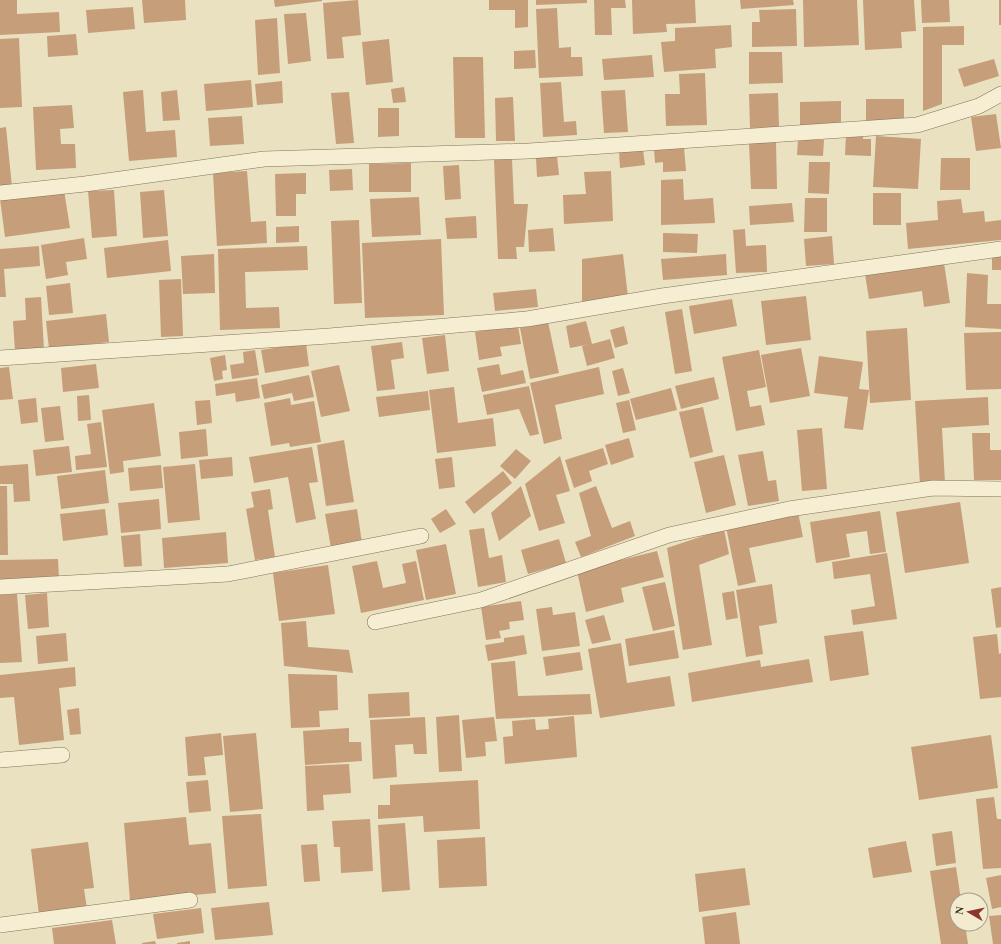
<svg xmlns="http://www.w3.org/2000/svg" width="1001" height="944" viewBox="0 0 1001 944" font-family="Georgia,serif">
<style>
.building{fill:#c69e79}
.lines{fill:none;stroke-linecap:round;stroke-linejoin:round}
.lane-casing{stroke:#82725a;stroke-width:16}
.lane{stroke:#f6eed3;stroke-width:15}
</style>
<rect width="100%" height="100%" fill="#eae1c1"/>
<path class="building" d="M0 0H17V14L59 12 60 32 0 35Z
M142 0H185L186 20 144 23Z
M274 0H322V1L275 7Z
M358 0 361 35 342 37 344 58 327 59 323 3Z
M489 0H528V27L515 28V10H489Z
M536 0H587V3L536 5Z
M594 0H625L626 8H611L612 35H595Z
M632 0H695L696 23 666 24 667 32 633 34Z
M740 0H793L794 5 741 9Z
M803 0H857L859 45 804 47Z
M863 0H914L916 31 901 32 902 48 865 50Z
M921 0H949L950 22 922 23Z
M999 0H1001V25H999Z
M133 7 135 29 88 33 86 10Z
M557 8 559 48 571 47V57H582L583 76 539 78 536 9Z
M796 9 797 46 752 47V22H760L759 10Z
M306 13 311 61 288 64 284 14Z
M277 18 280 73 258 75 255 20Z
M731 25 732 47 715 49 716 68 664 72 661 42 675 41V28Z
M964 26V45H942V104L923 111V27Z
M76 34 78 55 48 57 47 36Z
M19 38 22 107 0 108V39Z
M389 39 393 82 366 85 362 42Z
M535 50 536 68 514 69V51Z
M749 52H782L783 83 749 84Z
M652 55 654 77 604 80 602 59Z
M453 57H483L485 138H455Z
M994 59 999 76 964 87 958 69Z
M705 73 707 125 666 126 665 94H680L679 74Z
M251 80 253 107 206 111 204 84Z
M282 81 283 103 257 105 255 84Z
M561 82 564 122 576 121 577 135 543 137 540 83Z
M404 87 406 102 393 103 391 89Z
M143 90 146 132 175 130 177 157 129 161 123 92Z
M177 90 180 120 163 121 161 92Z
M625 90 628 132 604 133 601 91Z
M349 92 354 143 336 144 331 93Z
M778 93 779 127 750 128 749 94Z
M513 97 515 141H496L495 98Z
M866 99H904V123L866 124Z
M841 101V124L800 125V102Z
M72 105 74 128 60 129 61 144H75L76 168 36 170 33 107Z
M378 108H399V136L378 137Z
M996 114 1001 148 976 151 971 117Z
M242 116 244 144 210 146 208 118Z
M6 127 12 187 0 188V128Z
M846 134H863V139H871V156L845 155Z
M876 136 921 139 918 189 873 187Z
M798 138 824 140 823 156 797 155Z
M776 142 777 189H751L749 143Z
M684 147 686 171 663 172V162L655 163 654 148Z
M643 150 645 165 620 168 619 152Z
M557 156 559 175 537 177 536 158Z
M941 158H970V190H940Z
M512 159 514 204H528L524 247H516L517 259H498L494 160Z
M809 162H830L829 194 808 193Z
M411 163V192H369V164Z
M459 165 461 199 445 200 443 166Z
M352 169 353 190 330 191 329 170Z
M247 171 251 222 266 221 267 243 217 246 213 173Z
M611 171 613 221 564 224 563 195 586 194 584 172Z
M306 173V194H296V216H276L275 174Z
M683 179 684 200 713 198 715 223 661 225V180Z
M64 190 70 228 5 237 0 199Z
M114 190 117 236 92 238 88 191Z
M164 190 168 236 143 238 140 192Z
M873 193H901V225H873Z
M419 197 421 235 372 237 370 199Z
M805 198H827V232H804Z
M961 199 963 213 984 211 985 222 1001 220V240L908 249 906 223 938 220 937 201Z
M792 203 794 222 750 225 749 206Z
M476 216 477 238 447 239 445 218Z
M359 220 362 303 334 304 331 221Z
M299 226V242L276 243V227Z
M553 228 555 251 529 252 528 230Z
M745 229 746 246 766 245 767 272 736 273 733 230Z
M663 233 698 234 697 253 663 252Z
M832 236 834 264 806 266 804 239Z
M84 238 87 259 66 262 68 275 46 279 41 245Z
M441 239 444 315 365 318 362 243Z
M168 240 171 271 107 278 104 248Z
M39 246 40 266 4 269 6 297H0V249Z
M307 246 308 270 245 272 246 308 279 307 280 328 220 330 218 249Z
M992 253H1001V270H992Z
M214 254 215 293 183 294 181 256Z
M623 254 628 297 582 302V259Z
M726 254 727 275 663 280 661 259Z
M944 263 950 303 924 307 922 291 869 299 865 274Z
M967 273 988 275 987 304H1001V329L965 327Z
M181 279 183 336 161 337 159 280Z
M70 283 73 313 49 315 46 286Z
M536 289 538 307 495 311 493 293Z
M806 296 811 340 766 345 761 301Z
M41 297 44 350 15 352 13 321 26 320 25 298Z
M732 299 737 326 694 334 689 306Z
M682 309 692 371 675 374 665 312Z
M106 314 109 342 49 349 46 321Z
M586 321 592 344 610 339 615 358 587 366 582 346 590 344 570 348 566 326Z
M548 322 559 373 530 379 520 328Z
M518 325 521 344 500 347 502 356 479 360 475 332Z
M624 326 628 344 615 348 610 330Z
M907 328 911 400 870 403 866 331Z
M1001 332V389L966 390 964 333Z
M445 335 449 371 427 374 422 338Z
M402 342 404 358 391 360 395 389 377 391 371 346Z
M306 343 309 366 265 373 261 350Z
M801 348 810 396 770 403 761 355Z
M255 350 259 375 232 379 230 365 244 363 243 352Z
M759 350 766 387 747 391 750 407 761 405 765 425 736 431 722 357Z
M225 355 227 370 222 371 223 379 214 381 210 358Z
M819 356 863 362 859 389 869 390 863 430 844 428 848 397 814 393Z
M96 364 99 388 63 392 61 368Z
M499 364 501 375 523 370 526 383 482 392 477 368Z
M339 365 350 411 321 417 311 371Z
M9 367 13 399 0 400V368Z
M599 367 604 394 555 405 562 439 544 444 530 383Z
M623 368 630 393 618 396 612 371Z
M309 375 314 397 294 401 292 393 264 399 261 385Z
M714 377 719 399 681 409 675 386Z
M257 378 260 398 236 402 235 393 216 396 215 384Z
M529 386 539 434 530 436 519 409 487 415 483 395Z
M454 387 458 423 493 418 496 446 437 453 429 390Z
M671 388 677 410 636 420 630 399Z
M428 391 430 410 379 417 376 397Z
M89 395 91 420 78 421 77 396Z
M988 397 989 425 942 428 945 483 920 485 915 401Z
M36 398 38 422 21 424 18 400Z
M290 398 291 405 314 401 321 442 290 447 289 443 271 446 264 403Z
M210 400 212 423 197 425 195 401Z
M629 400 636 430 623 433 616 403Z
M154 403 161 456 123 461 124 472 110 474 102 410Z
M60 406 64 440 45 442 41 408Z
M703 407 713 452 690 458 679 412Z
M101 422 107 467 76 470 75 456 91 454 87 424Z
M822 428 827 489 802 491 797 430Z
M206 429 208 456 181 459 179 432Z
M972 433H990V450H1001V480H974Z
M629 438 634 457 611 465 605 445Z
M344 440 354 502 326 506 317 445Z
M69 446 72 472 36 476 33 450Z
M312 447 318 482 309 483 316 519 296 523 288 477 254 483 249 457Z
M603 448 608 464 589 471 592 481 574 488 565 460Z
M516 449 531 461 515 479 500 466Z
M763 451 768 481 776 480 779 501 748 506 738 455Z
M724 455 736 505 706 513 694 462Z
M560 456 570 491 556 495 565 523 539 531 525 484Z
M232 457 233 476 201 479 199 460Z
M452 457 455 487 439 489 435 459Z
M28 464 30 501 14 502 13 484H0V466Z
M195 464 200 520 168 523 163 467Z
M161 465 163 488 130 491 128 468Z
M105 470 109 503 61 509 57 476Z
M503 471 512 483 474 514 465 502Z
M0 486H7L8 555H0Z
M521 486 531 516 499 541 491 513Z
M596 486 612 528 630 521 635 536 581 557 575 542 591 536 579 493Z
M270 489 273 509 268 510 275 557 255 560 246 509 254 507 251 492Z
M159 499 161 529 121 533 118 503Z
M960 502 969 563 905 573 896 512Z
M105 509 108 535 63 541 60 514Z
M357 509 362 543 331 548 325 514Z
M446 509 456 524 440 533 431 519Z
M880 511 886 552 870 554 867 531 846 534 850 557 816 563 810 522Z
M798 512 803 537 749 548 756 582 738 586 726 527Z
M484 528 489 558 502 555 506 582 478 587 469 530Z
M724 529 729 554 699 565 712 645 683 650 667 548Z
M226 532 228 563 164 568 162 538Z
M140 534 142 566 124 567 121 536Z
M559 539 566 563 528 574 521 550Z
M446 544 456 594 426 600 416 550Z
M657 551 664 577 621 588 624 602 586 612 577 571Z
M887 553 897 619 853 625 851 610 875 606 870 574 834 579 832 562Z
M58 559 59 579 0 580V560Z
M377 561 383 588 406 583 402 564 416 561 424 600 361 613 352 566Z
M328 565 335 614 279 621 273 573Z
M665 582 675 626 653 631 642 587Z
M772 584 777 623 759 626 763 654 746 657 736 590Z
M1001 587V627L996 628 991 589Z
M734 591 738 618 726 620 722 593Z
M47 593 49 627 28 629 25 595Z
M17 594 22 662 0 663V595Z
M521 601 524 620 509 622 510 629 499 631 501 638 486 640 481 607Z
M552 607 553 615 575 612 580 646 542 651 536 609Z
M604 615 611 640 592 644 585 620Z
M306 621 308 647 349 650 353 673 284 666 281 623Z
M674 630 679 658 629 666 625 639Z
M863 631 869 675 830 681 824 636Z
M66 633 68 661 38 664 36 636Z
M997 634 999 654 1001 653V697L980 699 973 637Z
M524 635 527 654 488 661 485 645 504 642V638Z
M621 643 627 683 670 676 675 706 600 718 588 649Z
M580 652 583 670 546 676 543 657Z
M809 659 813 682 692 702 688 673 760 660 761 667Z
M515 661 518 696 590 694 592 714 496 719 491 663Z
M75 667 76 686 59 688 64 740 19 745 14 697 0 698V675Z
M288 674 337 675 338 710 319 711 320 727 291 728Z
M409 692 410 716 369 718 368 694Z
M79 708 81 734 70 735 67 710Z
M459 715 462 771 439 772 436 717Z
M574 716 577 757 505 764 503 737 513 736 512 721 535 719 536 730 549 729 548 719Z
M425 717 427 754H414L413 744 395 745 397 777 373 779 370 720Z
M494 717 497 741 485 742 486 756 466 758 462 720Z
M349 728V742H361L362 761 305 765 303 731Z
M221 733 223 755 204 757 206 775 188 776 185 737Z
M256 733 263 809 230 812 223 736Z
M991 735 998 788 919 800 911 747Z
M349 764 351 793 323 795 324 810 307 811 305 766Z
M208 780 211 811 189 813 186 782Z
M478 780 480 829 424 832 423 816 378 819V805H390V785Z
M994 797 997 819H1001V868L983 869 976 799Z
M261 814 267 886 228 889 222 816Z
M186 817 189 845 211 843 216 893 130 901 124 823Z
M370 819 373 871 341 873 340 847H334L332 821Z
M405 823 410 890 382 892 378 825Z
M952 831 956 863 936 866 932 834Z
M485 837 487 886 439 888 437 840Z
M906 841 912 872 873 878 868 848Z
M88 842 94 888 84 889 87 909 39 915 31 849Z
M317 844 320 881 304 882 301 845Z
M956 867 961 900H957V924H965L968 944H941L930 871Z
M745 868 750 905 699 912 695 874Z
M1001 875V907L992 909 986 878Z
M269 902 273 935 215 940 211 908Z
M201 908 204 933 157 939 153 914Z
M736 912 740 944H705L702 917Z
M1001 915V944H993L989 916Z
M112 920 116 944H54L52 928Z
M155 941 156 944H142V943Z
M190 941V944H177V943Z"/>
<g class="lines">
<g class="lane-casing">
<path id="lane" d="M0 193 85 184 264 159 529 151 917 125 979 106 1001 94
M0 358 329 336 527 319 662 296 1001 249
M0 587 228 574 421 536
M375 622 481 600 669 535 789 509 933 488 1001 489
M0 760 62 755
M0 925 190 900"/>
</g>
<use href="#lane" class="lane"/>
</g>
<g transform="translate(969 912) rotate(279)"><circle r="19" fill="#f2ebd0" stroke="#a69d88"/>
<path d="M0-3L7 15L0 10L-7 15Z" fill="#8d342e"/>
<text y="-6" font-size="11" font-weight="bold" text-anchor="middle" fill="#33291d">N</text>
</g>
</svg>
